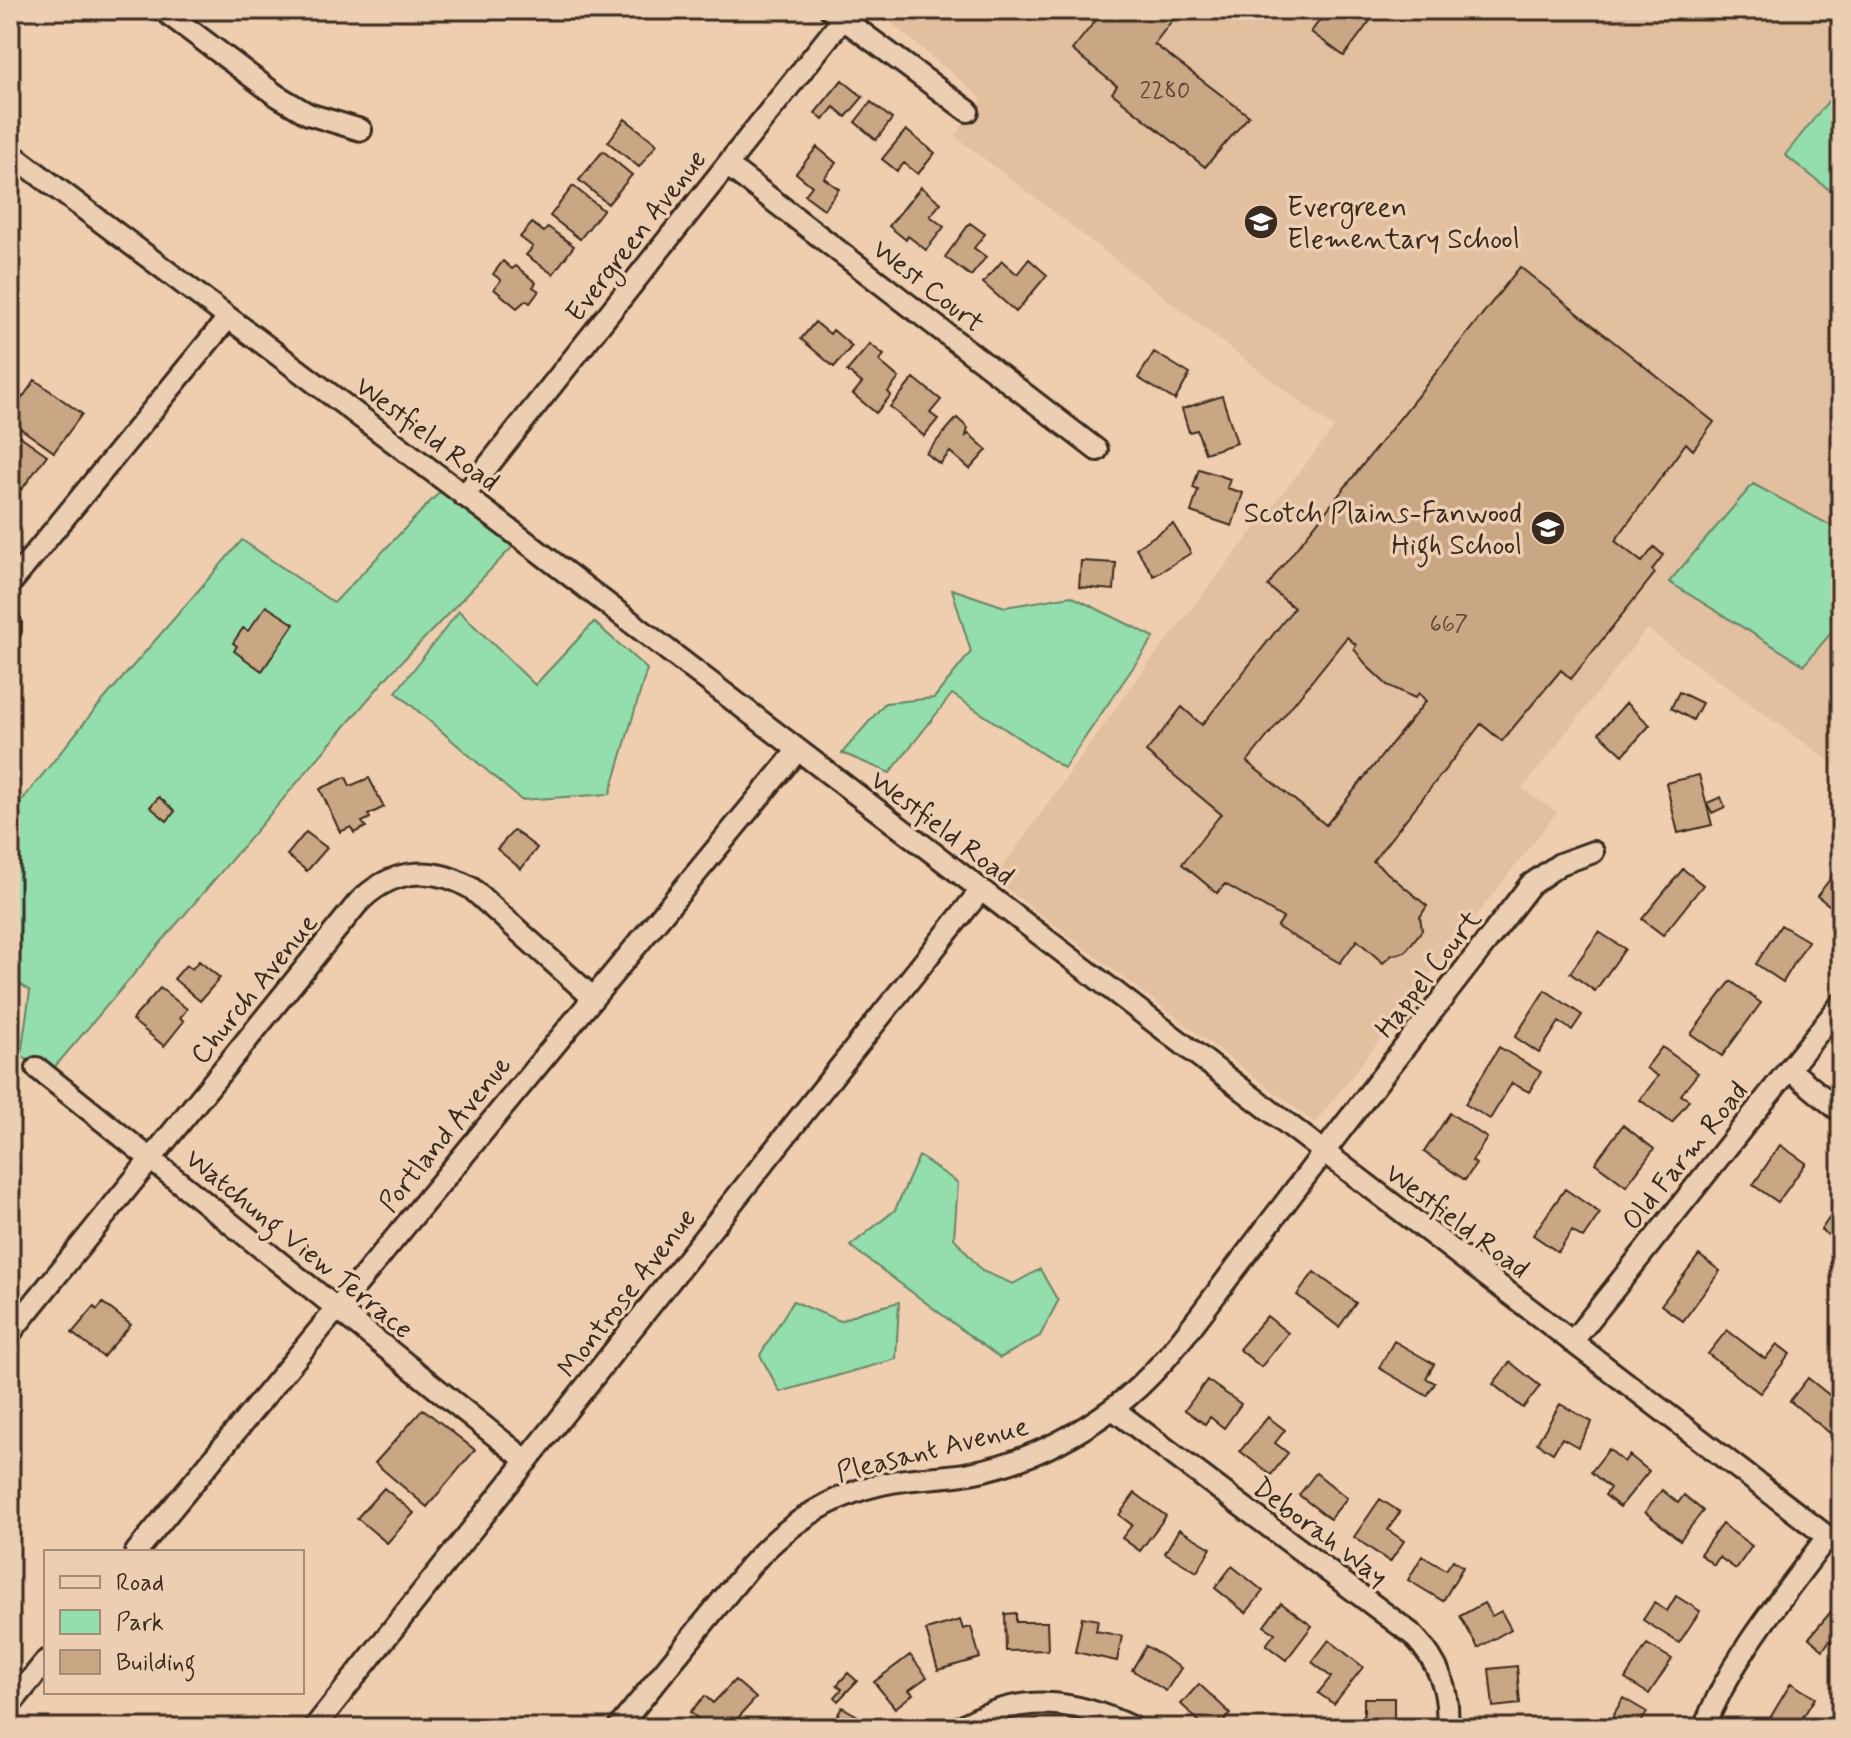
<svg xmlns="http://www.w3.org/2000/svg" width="1851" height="1738" viewBox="0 0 1851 1738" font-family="Mynerve,sans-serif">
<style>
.built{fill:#e1bf9f}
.green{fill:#94ddac;stroke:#688465;stroke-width:2}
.building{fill:#c9a785;stroke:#3b2a1e;stroke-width:2;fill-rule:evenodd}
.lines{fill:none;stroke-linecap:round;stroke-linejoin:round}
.minor-casing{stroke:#3b2a1e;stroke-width:26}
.minor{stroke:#ecceb3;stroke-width:20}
.labels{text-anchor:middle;stroke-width:7;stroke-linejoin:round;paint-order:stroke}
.number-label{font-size:24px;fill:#5e4938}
.poi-label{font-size:28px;fill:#3b2a1e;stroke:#ecceb3;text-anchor:start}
.street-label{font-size:28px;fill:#3b2a1e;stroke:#ecceb3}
</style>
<rect width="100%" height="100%" fill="#efceaf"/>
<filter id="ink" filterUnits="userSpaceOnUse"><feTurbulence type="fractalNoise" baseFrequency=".0125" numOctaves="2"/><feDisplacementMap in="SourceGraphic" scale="16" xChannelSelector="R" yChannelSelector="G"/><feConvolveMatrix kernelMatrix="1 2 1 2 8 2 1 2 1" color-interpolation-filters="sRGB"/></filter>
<g filter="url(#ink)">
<path class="built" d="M876 10H1841V758L1835 765 1647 629 1522 789 1557 812 1315 1123 994 879 1138 677 1334 428 955 136 982 99Z"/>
<path class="green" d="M1841 85V199L1785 155Z
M448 483 521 538 388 676 47 1076 21 1055 30 991 10 977V815L93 712 242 540 334 603Z
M1753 484 1841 531V621L1804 665 1669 582Z
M952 589 1005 607 1071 596 1154 637 1064 768 952 694 890 773 842 753 885 703 934 698 971 652Z
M459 611 535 685 594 622 647 669 610 794 521 800 396 692Z
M919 1156 958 1183 954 1238 982 1271 1013 1284 1040 1269 1058 1301 1040 1336 1000 1358 850 1246 895 1210Z
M793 1301 840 1321 861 1312 899 1302 896 1359 780 1392 760 1355Z"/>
<path class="building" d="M1104 10H1180L1154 44 1249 116 1205 167 1112 93 1117 86 1072 50Z
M1322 10H1378L1344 56 1311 32 1325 13Z
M842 80 863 97 846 117 834 107 823 120 815 113Z
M871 102 892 119 876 140 855 122Z
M625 119 657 144 639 167 608 142Z
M906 130 935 153 918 174 904 163 897 171 882 159Z
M817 147 836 163 824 178 839 189 824 209 805 195 812 186 796 173Z
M603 151 632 175 608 204 579 180Z
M573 186 603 210 580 239 550 216Z
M921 187 941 203 930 216 944 227 926 250 908 236 906 240 889 226Z
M532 223 544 232 548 227 574 246 553 274 526 255 533 247 520 237Z
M970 223 985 234 974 248 986 257 971 276 945 257Z
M1029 259 1047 275 1016 312 983 283 1002 261 1017 274Z
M503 261 512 269 516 266 536 283 533 287 539 291 530 303 526 300 517 308 494 289 501 280 493 274Z
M1520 267 1714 422 1693 450 1686 443 1615 541 1642 562 1654 547 1663 555 1652 570 1655 573 1571 679 1561 670 1502 741 1481 724 1373 861 1427 906 1420 917 1422 930 1405 952 1392 955 1383 963 1357 940 1340 963 1277 927 1283 918 1225 884 1217 893 1182 864 1221 814 1146 752 1182 707 1202 725 1294 608 1268 586 1276 574ZM1347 637 1356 645 1354 649 1369 668 1387 685 1415 698 1419 693 1426 701 1326 825 1247 762Z
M815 322 830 334 833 330 852 346 834 367 801 339Z
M870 344 884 355 879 361 899 378 888 392 891 395 876 413 853 394 862 383 847 371Z
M1154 352 1190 374 1175 400 1138 378Z
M914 378 941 400 930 413 938 419 924 436 890 407Z
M35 380 82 414 54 452 10 421V415Z
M1222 396 1237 443 1205 453 1197 430 1189 432 1182 409Z
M957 418 968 428 966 436 969 434 987 450 970 469 950 452 940 464 926 453Z
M10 429 47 455 22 489 10 480Z
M1199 469 1230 479 1227 488 1243 493 1232 526 1191 512 1198 490 1193 488Z
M1173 524 1191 553 1154 576 1136 548Z
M1081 561 1116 563 1114 590 1079 587Z
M266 606 294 624 262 671 234 651 237 646 233 643 243 628 248 631Z
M1679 692 1702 703 1693 720 1671 708Z
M1626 703 1650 725 1623 755 1599 733Z
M1699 775 1712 825 1678 833 1666 783Z
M346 777 350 786 369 778 384 807 368 815 370 818 362 822 366 827 354 833 351 827 340 832 320 789Z
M159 797 175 811 167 821 150 807Z
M1721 797 1725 807 1712 813 1707 803Z
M514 830 537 848 521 869 497 849Z
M306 832 327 848 307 871 287 855Z
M1841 865V914L1817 896Z
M1683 869 1703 885 1663 935 1642 919Z
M1781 925 1808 941 1783 982 1756 964Z
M1599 932 1625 949 1595 991 1570 973Z
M199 961 220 978 200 1001 174 979 186 965 192 969Z
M1731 981 1761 1003 1722 1056 1691 1034Z
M160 988 187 1009 180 1018 184 1021 164 1046 132 1020Z
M1545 990 1582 1015 1572 1030 1559 1022 1539 1053 1515 1037Z
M1499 1047 1541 1072 1529 1092 1512 1083 1490 1119 1465 1104Z
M1662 1047 1698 1073 1681 1095 1689 1100 1672 1123 1640 1100 1658 1076 1646 1068Z
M1450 1113 1487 1138 1472 1161 1476 1164 1465 1180 1424 1152Z
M1623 1125 1654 1149 1626 1186 1595 1163Z
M1780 1145 1806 1163 1778 1202 1753 1185Z
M1565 1189 1600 1213 1583 1238 1572 1231 1558 1252 1533 1235Z
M1841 1201V1244L1821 1230Z
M1699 1255 1720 1271 1683 1321 1661 1305Z
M1314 1272 1356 1303 1339 1327 1297 1295Z
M103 1303 131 1325 103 1357 72 1333 94 1307 97 1310Z
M1267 1316 1288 1333 1261 1367 1239 1349Z
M1727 1330 1765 1359 1777 1344 1790 1354 1760 1393 1708 1354Z
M1394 1341 1434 1364 1426 1378 1435 1383 1427 1396 1379 1368Z
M1510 1362 1540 1386 1523 1408 1493 1384Z
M1808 1378 1833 1398 1841 1388V1420L1830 1433 1790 1401Z
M1207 1380 1241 1404 1224 1428 1210 1417 1205 1424 1185 1410Z
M1560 1404 1592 1422 1578 1447 1562 1438 1553 1453 1537 1443Z
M423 1409 475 1450 427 1507 375 1463Z
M1268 1417 1285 1430 1275 1443 1288 1453 1271 1475 1240 1451Z
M1609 1449 1624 1462 1629 1455 1649 1471 1620 1507 1605 1495 1610 1488 1591 1472Z
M1316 1473 1347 1498 1330 1519 1299 1495Z
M384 1488 414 1513 387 1543 357 1518Z
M1662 1490 1678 1503 1684 1495 1703 1511 1680 1540 1645 1512Z
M1135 1493 1166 1516 1140 1551 1122 1538 1132 1525 1119 1515Z
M1380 1499 1400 1512 1388 1530 1404 1541 1390 1562 1354 1537Z
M1722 1524 1752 1546 1736 1569 1719 1557 1714 1565 1700 1554Z
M1179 1529 1211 1548 1197 1572 1165 1553Z
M1422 1556 1446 1570 1453 1560 1463 1567 1443 1601 1408 1580Z
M1232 1566 1263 1591 1246 1613 1215 1588Z
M1676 1596 1700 1611 1679 1643 1643 1620 1654 1603 1667 1611Z
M1281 1603 1312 1626 1286 1660 1266 1645 1275 1633 1264 1626Z
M1484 1603 1492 1616 1501 1611 1511 1629 1478 1648 1460 1616Z
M1834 1608 1841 1614V1649L1830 1640 1823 1650 1809 1638Z
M1016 1613V1622H1047L1048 1650 1006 1651 1005 1614Z
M1082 1617 1098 1620 1096 1631 1122 1636 1117 1661 1075 1652Z
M960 1620 963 1629 971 1627 980 1658 938 1670 926 1630Z
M1329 1640 1363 1667 1334 1704 1318 1693 1331 1677 1312 1662Z
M1647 1644 1672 1659 1649 1694 1625 1679Z
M1146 1646 1181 1668 1166 1691 1132 1670Z
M910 1655 927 1677 909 1690 913 1694 895 1708 874 1682Z
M1517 1666 1520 1704 1493 1707 1489 1669Z
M848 1673 857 1681 838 1701 835 1697 842 1689 837 1685Z
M735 1680 756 1698 729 1728H708L690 1712 705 1696 713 1703Z
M1791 1683 1815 1698 1796 1728H1786L1770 1718Z
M1199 1684 1231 1714 1218 1728H1206L1181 1704Z
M1364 1698H1394V1728H1364Z
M1623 1698 1647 1712 1638 1728H1606Z
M842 1707 875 1726 874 1728H838L832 1725Z"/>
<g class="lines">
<g class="minor-casing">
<path id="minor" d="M163 10 276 95 308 114 361 130
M831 10 968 111
M10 153 521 538 1841 1547
M727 165 1097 450
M464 496 850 10
M10 584 228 318
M10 623V630
M37 1068 527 1461
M1789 1069 1841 1112
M10 1333 357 904C389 870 430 864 471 888L592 997
M1572 1342 1841 1004
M1113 1409 1413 1635C1439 1663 1450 1690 1447 1728
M136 1552 798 750
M10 1705 46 1661
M314 1728 981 890
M618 1728 750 1566C788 1523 835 1492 892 1482 918 1477 944 1478 970 1473 1022 1463 1070 1440 1112 1409 1152 1380 1181 1341 1210 1302 1234 1270 1258 1238 1283 1206 1364 1098 1448 992 1530 885L1560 864 1593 852
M959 1728C1018 1693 1073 1698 1133 1728
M1704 1728C1732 1656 1782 1598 1827 1537"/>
</g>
<use href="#minor" class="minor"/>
</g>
</g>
<defs>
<g id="school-disc" transform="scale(1.8)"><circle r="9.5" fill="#3b2a1e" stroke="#ecceb3"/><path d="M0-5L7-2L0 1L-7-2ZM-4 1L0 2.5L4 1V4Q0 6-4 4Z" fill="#fff"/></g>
</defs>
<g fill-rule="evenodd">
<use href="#school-disc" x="1261" y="222"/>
<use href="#school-disc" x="1548" y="528"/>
</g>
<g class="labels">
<g class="number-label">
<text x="1165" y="98">2280</text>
<text x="1449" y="631">667</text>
</g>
<g class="poi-label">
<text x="1287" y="216">Evergreen<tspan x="1287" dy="32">Elementary School</tspan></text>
<text x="1522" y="522" text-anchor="end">Scotch Plains-Fanwood<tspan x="1522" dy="32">High School</tspan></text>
</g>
<g class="street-label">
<text transform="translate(635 235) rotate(-52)" y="10">Evergreen Avenue</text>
<text transform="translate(929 285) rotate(38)" y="10">West Court</text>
<text transform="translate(428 433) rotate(37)" y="10">Westfield Road</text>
<text transform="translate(943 827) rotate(37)" y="10">Westfield Road</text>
<text transform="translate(1427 973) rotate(-52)" y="10">Happel Court</text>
<text transform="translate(253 988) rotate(-51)" y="10">Church Avenue</text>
<text transform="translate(444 1133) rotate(-51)" y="10">Portland Avenue</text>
<text transform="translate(1684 1155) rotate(-51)" y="10">Old Farm Road</text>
<text transform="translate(1458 1220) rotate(37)" y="10">Westfield Road</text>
<text transform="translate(300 1243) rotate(39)" y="10">Watchung View Terrace</text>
<text transform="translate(626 1292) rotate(-52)" y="10">Montrose Avenue</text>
<text transform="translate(932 1448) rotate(-14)" y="10">Pleasant Avenue</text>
<text transform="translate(1321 1531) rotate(37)" y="10">Deborah Way</text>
</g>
</g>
<rect width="1851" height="1738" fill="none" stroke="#ecceb3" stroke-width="40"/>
<rect x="20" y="20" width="1811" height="1698" fill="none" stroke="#3b2a1e" stroke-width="3" filter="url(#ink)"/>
<rect x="44" y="1550" width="260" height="144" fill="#ecceb3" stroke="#a58c77" stroke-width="2"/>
<rect x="60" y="1576" width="40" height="12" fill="#ecceb3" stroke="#a58c77" stroke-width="2"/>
<text x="116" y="1590" font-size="24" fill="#3b2a1e">Road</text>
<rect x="60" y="1610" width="40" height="24" fill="#94ddac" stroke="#a58c77" stroke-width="2"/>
<text x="116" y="1630" font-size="24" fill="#3b2a1e">Park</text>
<rect x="60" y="1650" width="40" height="24" fill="#c9a785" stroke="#a58c77" stroke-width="2"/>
<text x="116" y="1670" font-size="24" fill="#3b2a1e">Building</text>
</svg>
